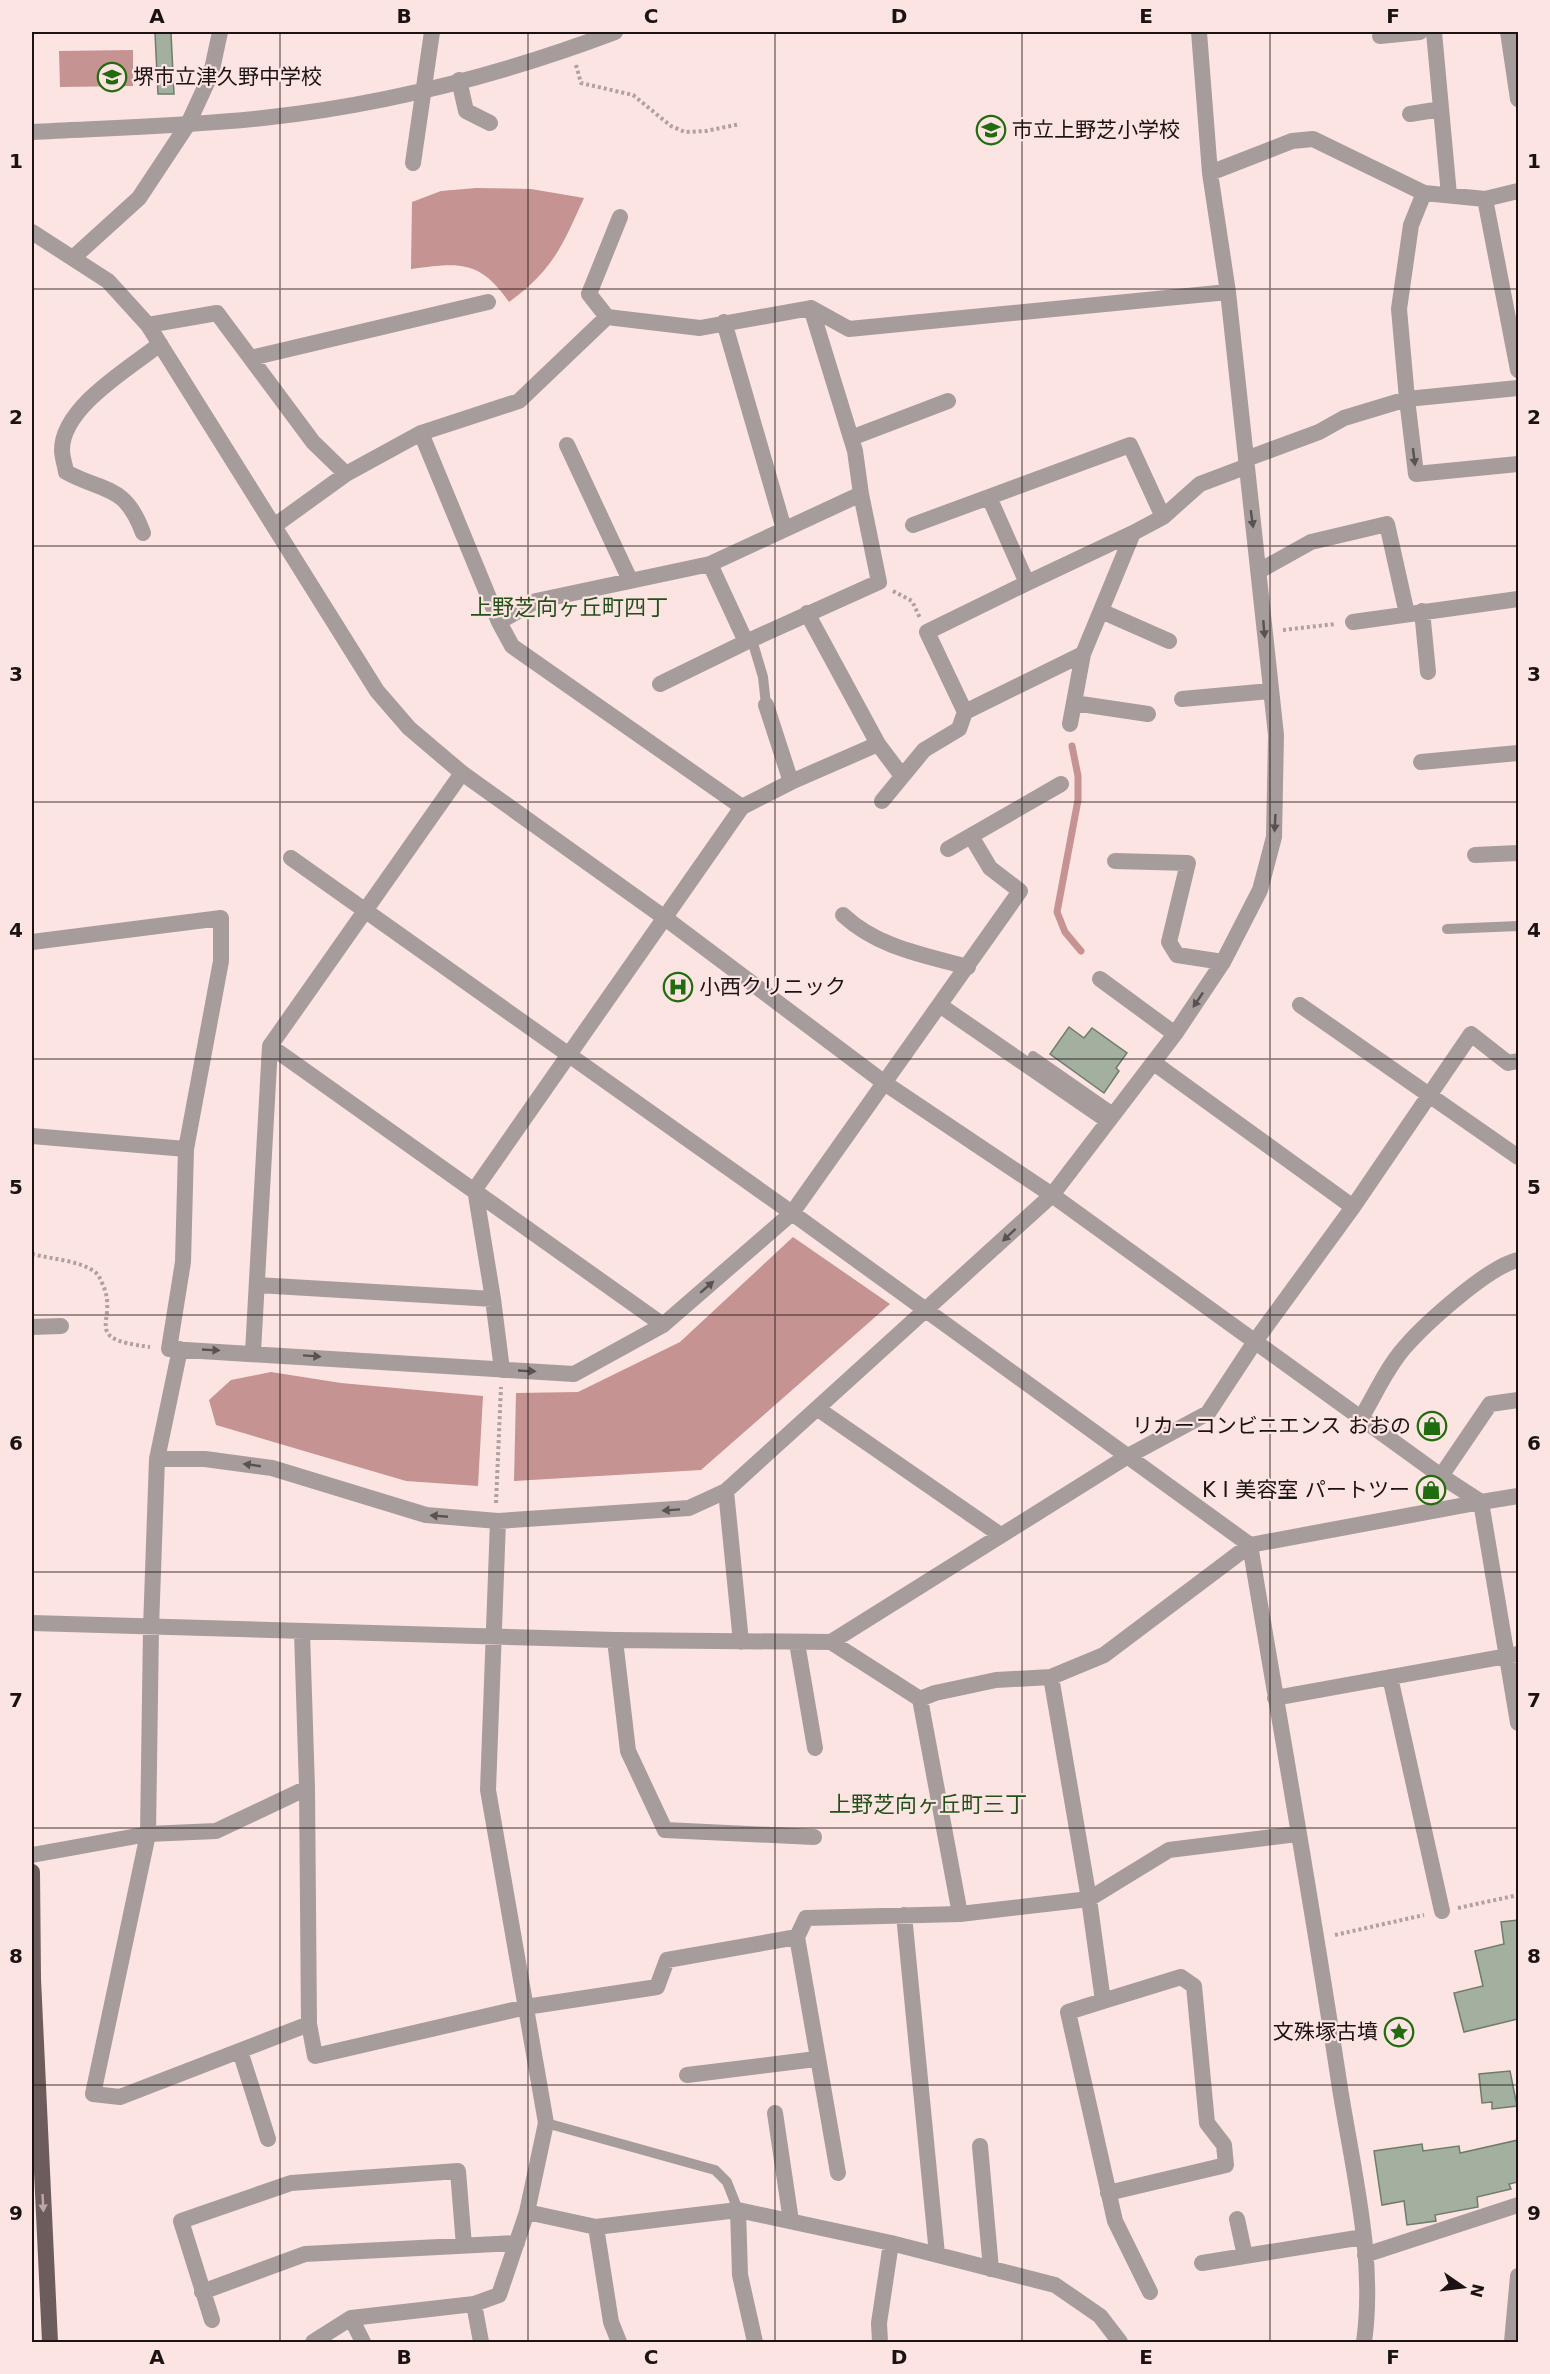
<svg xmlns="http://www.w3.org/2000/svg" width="1550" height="2374" viewBox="0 0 1550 2374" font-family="'DejaVu Sans','Noto Sans JP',sans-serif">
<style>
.water{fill:#c59392}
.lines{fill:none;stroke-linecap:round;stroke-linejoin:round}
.stream{stroke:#c59392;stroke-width:7}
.building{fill:#a3b0a0;stroke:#6f7b6d;stroke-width:1.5}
.path{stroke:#b29f9f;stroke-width:4;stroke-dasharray:3 3;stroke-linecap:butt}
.service{stroke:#a69c9c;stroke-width:10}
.minor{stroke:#a69c9c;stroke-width:16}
.tertiary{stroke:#a69c9c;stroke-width:16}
.primary{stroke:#6d5c5c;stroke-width:16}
.oneway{fill:#5a5151}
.oneway2{fill:#bca7a6}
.grid{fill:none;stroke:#1b1313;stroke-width:1.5;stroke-opacity:0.55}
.labels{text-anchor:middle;stroke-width:4.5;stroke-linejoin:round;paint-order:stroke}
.poi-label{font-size:21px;fill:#1b1313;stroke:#fce4e3;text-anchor:start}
.neighbourhood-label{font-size:22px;fill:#215018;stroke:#fce4e3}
.neatline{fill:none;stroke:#1b1313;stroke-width:2}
.grid-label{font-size:20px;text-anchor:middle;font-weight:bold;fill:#1b1313}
</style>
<rect width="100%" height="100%" fill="#fce4e3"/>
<path class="water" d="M133 50V86L60 87 59 51Z
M476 188 531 189 584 198C562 246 554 269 509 302 479 259 459 263 411 269L412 202 441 191Z
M793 1237 890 1304 701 1470 514 1481 516 1393 578 1392 680 1342Z
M271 1372 341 1383 483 1396 478 1486 406 1481 216 1425 209 1400 231 1380Z"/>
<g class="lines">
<path class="stream" d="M1072 746 1078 776V800L1057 912 1065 932 1081 951"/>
</g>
<path class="building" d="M155 33H171L174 94H158Z
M1069 1027 1084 1038 1092 1028 1127 1053 1116 1068 1119 1071 1104 1093 1050 1054Z
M1518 1920V2019L1464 2032 1454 1993 1483 1986 1475 1951 1504 1944 1501 1922Z
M1510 2071 1517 2106 1492 2109V2102L1482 2103 1479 2074Z
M1518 2140V2182L1509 2184 1511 2189 1477 2197 1478 2207 1435 2215 1436 2221 1407 2225 1404 2201 1382 2205 1374 2151 1422 2144 1423 2151 1459 2146 1460 2153Z"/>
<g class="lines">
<path class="path" d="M576 65 581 83 633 95 671 126 685 132 706 131 740 124
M893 591 912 601 920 618
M1283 630 1335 624
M32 1254C50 1259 79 1260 95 1272 99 1275 100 1279 102 1283 121 1322 77 1338 150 1347
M496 1503 501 1387
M1458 1908 1518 1895
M1335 1935 1424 1915"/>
<path class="service" d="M752 640 763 677 766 705
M1447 929 1518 926
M1033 1056 1115 1113
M546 2123 715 2170 727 2182 738 2210"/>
<path class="minor" d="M1434 32 1449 195
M1508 32 1518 99
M1380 36 1420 32
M459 80 466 111 490 123
M1410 114 1441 109
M413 163 432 32
M1210 173 1292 141 1313 139 1424 193 1485 199 1518 191
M1424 193 1411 225 1399 309 1407 399 1518 388
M1485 199 1518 370
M74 257 139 198 188 124 211 74 220 32
M607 317 589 294 620 217
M724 322 784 529
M148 325 217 313 313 442 346 474
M251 358 488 302
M421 433 499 622 512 646 742 807 475 1189 493 1299 502 1370
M851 438 948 401
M567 445 630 580
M1246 459 1319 432 1344 418 1407 399 1416 474 1518 464
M1163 517 1130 445 989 497 1027 583 927 632 965 712 1083 654 1133 533 1163 517 1200 484 1245 467
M913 525 989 497
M274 526 346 474 421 433 519 401 607 317 700 328 811 308 849 329 1228 292
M143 533C125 484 105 493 66 472 65 465 62 457 62 450 62 407 130 368 160 344
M710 564 746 642 879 582 861 494
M1259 571 1311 542 1387 524 1407 614
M1027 583 1133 533
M1101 611 1169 641
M1422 611 1428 672
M499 622 536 601 710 564 861 494 855 451 811 308
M1353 622 1518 599
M660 684 746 642
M1182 699 1270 691
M1074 703 1148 714
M766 705 791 782
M1070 724 1083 654
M878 744 902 776
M1421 762 1518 753
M882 801 924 750 959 729 965 712
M742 807 791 782 878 744 807 613
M948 849 1061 784
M1475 855 1518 853
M291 858 792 1213 1250 1545C1280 1724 1312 1903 1339 2082 1352 2167 1376 2257 1364 2342
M1115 861 1188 863 1169 942 1177 955 1223 962
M843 915C877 947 923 955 968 967
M32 942 221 918V961L186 1149 183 1262 169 1349 574 1374 663 1325 792 1213 1020 891 990 868 971 836
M1100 979 1175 1034
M1300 1005 1518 1157
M941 1006 1108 1121
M270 1046 663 1325
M1154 1063 1353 1207
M32 1136 186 1149
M257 1285 493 1299
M32 1327 61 1326
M253 1352 270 1046 462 773
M818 1409 999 1534
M1361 1418C1375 1395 1387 1367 1405 1347 1426 1323 1489 1266 1518 1260
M157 1459H205L272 1468 426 1515 498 1521 689 1508 726 1491 1052 1195 1175 1034 1223 962 1260 890 1274 837 1276 735 1228 292 1210 173 1199 32
M1441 1476 1490 1404 1518 1400
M726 1491 741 1642
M32 1623 615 1640 831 1642 920 1699 960 1914
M302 1632 307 1788
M615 1640 628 1751 665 1830 814 1837
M831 1642 1128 1456 1208 1413 1256 1340 1353 1207 1471 1034 1508 1063 1518 1061
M797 1643 815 1748
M1051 1677 1089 1899 1103 2001 1068 2012 1115 2221 1150 2292
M1390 1677 1442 1911
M1275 1698 1518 1654
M920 1699 935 1693 996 1680 1051 1677 1104 1655 1250 1545 1481 1502 1518 1723
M307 1788 309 2024 120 2097 93 2094 148 1834 216 1831Z
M32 1855 148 1834 151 1628 157 1459 180 1349
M904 1915 937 2254
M1103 2001 1181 1977 1194 1986 1207 2123 1224 2145 1226 2165 1108 2193
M309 2024 315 2056 526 2007 657 1987 667 1960 797 1937
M240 2051 268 2139
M687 2075 816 2059
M775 2113 791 2221
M980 2146 991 2269
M838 2173 797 1937 806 1918 960 1914 1089 1899 1169 1850 1297 1834
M738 2210 740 2275 755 2342
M527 2212 596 2227 738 2210 891 2243 1055 2285 1100 2316 1120 2342
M1237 2219 1245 2256
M596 2227 611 2322 619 2342
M1365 2255 1518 2205
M1202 2263 1363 2237
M202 2292 305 2254 517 2243
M474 2304 481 2342
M351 2318 363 2342
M212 2320 181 2221 291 2183 458 2171 464 2246
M313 2342 351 2318 474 2304 499 2295 527 2212 546 2123 488 1790 498 1521
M880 2342 879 2323 891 2243
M1512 2342 1518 2276"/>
<path class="tertiary" d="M32 132C109 128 186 126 263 118 382 105 504 74 615 32
M32 232 108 281 148 325 377 691 409 728 462 773 665 918 886 1084 1052 1195 1441 1476 1481 1502 1518 1496"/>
<path class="primary" d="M32 1872 33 1979 50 2342"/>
</g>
<defs><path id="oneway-solid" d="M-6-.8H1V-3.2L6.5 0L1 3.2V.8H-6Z" transform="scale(1.5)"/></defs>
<g class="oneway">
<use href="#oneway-solid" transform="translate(1414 457) rotate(83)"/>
<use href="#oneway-solid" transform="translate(1252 519) rotate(82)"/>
<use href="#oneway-solid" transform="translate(1264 629) rotate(85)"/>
<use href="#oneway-solid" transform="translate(1275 823) rotate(93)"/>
<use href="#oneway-solid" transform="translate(1198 1000) rotate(124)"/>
<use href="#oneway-solid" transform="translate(1009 1235) rotate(137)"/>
<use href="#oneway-solid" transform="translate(707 1287) rotate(-41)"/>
<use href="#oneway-solid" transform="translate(211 1350) rotate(3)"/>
<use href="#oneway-solid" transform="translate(312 1356) rotate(4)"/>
<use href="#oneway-solid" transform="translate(527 1371) rotate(3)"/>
<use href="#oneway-solid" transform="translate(252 1465) rotate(-172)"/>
<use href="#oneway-solid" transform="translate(671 1510) rotate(176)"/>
<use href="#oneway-solid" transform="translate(439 1516) rotate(-175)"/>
</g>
<use class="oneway2" href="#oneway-solid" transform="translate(43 2203) rotate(87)"/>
<path class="grid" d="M280 32V2342M528 32V2342M775 32V2342M1022 32V2342M1270 32V2342M32 289H1518M32 546H1518M32 802H1518M32 1059H1518M32 1315H1518M32 1572H1518M32 1828H1518M32 2085H1518"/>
<defs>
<g id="school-ring" transform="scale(1.5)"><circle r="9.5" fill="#fce4e3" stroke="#206c0e" stroke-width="1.5"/><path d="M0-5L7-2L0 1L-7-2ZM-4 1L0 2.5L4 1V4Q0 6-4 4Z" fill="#206c0e"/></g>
<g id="hospital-ring" transform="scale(1.5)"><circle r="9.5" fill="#fce4e3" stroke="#206c0e" stroke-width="1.5"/><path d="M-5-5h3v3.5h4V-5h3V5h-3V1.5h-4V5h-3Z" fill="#206c0e"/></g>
<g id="shop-ring" transform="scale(1.5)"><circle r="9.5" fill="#fce4e3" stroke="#206c0e" stroke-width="1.5"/><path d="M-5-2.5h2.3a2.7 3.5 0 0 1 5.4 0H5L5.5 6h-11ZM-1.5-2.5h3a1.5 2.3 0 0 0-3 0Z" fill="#206c0e"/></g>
<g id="sight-ring" transform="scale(1.5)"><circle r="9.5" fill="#fce4e3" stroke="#206c0e" stroke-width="1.5"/><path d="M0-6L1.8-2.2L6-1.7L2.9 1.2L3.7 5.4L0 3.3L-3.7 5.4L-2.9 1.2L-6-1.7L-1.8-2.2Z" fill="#206c0e"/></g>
</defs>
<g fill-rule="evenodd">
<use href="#school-ring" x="112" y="77"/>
<use href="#school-ring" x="991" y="130"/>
<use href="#hospital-ring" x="678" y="987"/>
<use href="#shop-ring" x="1432" y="1426"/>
<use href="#shop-ring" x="1431" y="1490"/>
<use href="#sight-ring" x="1399" y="2032"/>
</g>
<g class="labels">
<g class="poi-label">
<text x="133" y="84">堺市立津久野中学校</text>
<text x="1012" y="137">市立上野芝小学校</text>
<text x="699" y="994">小西クリニック</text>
<text x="1411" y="1433" text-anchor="end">リカーコンビニエンス おおの</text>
<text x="1410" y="1497" text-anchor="end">K I 美容室 パートツー</text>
<text x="1378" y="2039" text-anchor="end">文殊塚古墳</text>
</g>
<g class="neighbourhood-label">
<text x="569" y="615">上野芝向ヶ丘町四丁</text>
<text x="928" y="1812">上野芝向ヶ丘町三丁</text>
</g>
</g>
<rect width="1550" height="2374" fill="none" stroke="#fce4e3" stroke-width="66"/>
<g transform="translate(1463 2287) rotate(104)" stroke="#fce4e3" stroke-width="4.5" paint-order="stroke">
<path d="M0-4.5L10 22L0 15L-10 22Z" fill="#1b1313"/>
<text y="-9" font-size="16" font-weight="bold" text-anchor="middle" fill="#1b1313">N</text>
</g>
<rect x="33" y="33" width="1484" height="2308" class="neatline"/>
<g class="grid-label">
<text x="157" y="23">A</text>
<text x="404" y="23">B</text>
<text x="651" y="23">C</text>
<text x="899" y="23">D</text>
<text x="1146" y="23">E</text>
<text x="1393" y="23">F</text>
<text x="16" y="168">1</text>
<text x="1534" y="168">1</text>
<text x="16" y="424">2</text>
<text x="1534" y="424">2</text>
<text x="16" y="681">3</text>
<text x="1534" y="681">3</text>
<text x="16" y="937">4</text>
<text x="1534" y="937">4</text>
<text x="16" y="1194">5</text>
<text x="1534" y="1194">5</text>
<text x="16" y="1450">6</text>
<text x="1534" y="1450">6</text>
<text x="16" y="1707">7</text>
<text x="1534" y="1707">7</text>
<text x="16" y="1963">8</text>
<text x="1534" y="1963">8</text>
<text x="16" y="2220">9</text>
<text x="1534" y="2220">9</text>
<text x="157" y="2364">A</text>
<text x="404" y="2364">B</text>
<text x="651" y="2364">C</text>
<text x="899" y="2364">D</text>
<text x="1146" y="2364">E</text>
<text x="1393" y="2364">F</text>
</g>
</svg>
